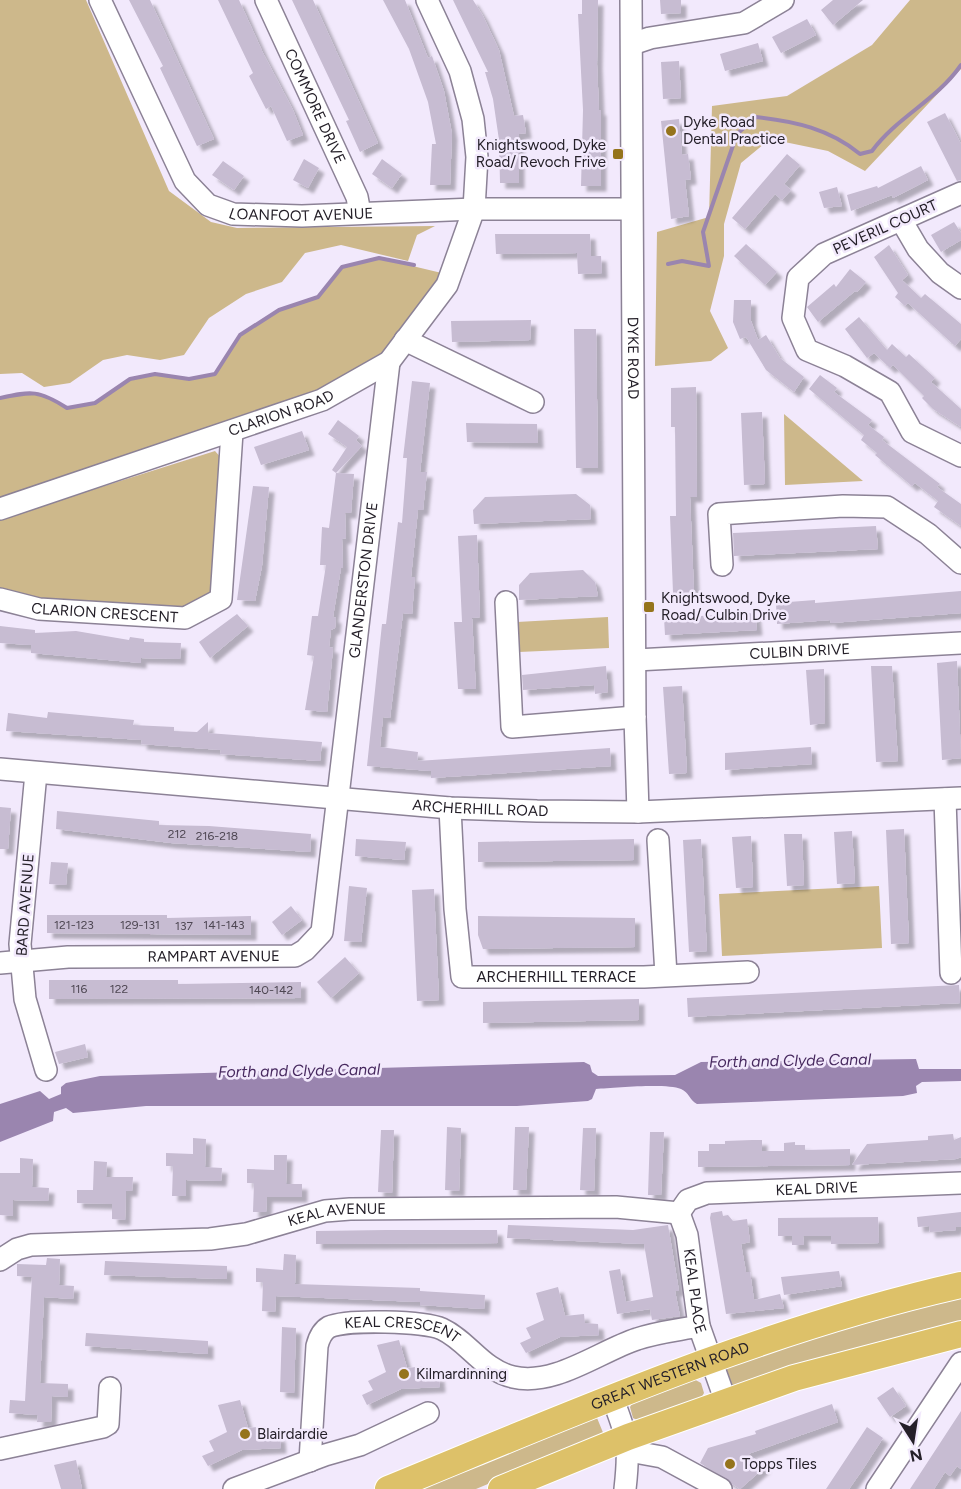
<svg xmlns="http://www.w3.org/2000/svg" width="961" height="1489" viewBox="0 0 961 1489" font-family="Figtree,sans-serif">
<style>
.green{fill:#cdb88b}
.water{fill:#9a85af}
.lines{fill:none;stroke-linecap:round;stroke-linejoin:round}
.stream{stroke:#9a85af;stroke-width:4}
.building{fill:#c7bcd2;filter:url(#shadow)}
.minor-casing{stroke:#8c8296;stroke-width:24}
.major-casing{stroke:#fff;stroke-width:28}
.minor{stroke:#fff;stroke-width:21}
.major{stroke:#ddc169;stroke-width:26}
.poi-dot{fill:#95741c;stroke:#f2e9fc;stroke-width:2}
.labels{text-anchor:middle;stroke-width:5;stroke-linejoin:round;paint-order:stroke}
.number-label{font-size:12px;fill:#4e4753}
.street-label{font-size:15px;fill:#252029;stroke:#f2e9fc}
.poi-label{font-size:15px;fill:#252029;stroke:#f2e9fc;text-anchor:start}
.water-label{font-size:16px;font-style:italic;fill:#47295f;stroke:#f2e9fc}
</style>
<defs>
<filter id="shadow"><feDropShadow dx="5.5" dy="5.5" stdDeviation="1.5" flood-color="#0004"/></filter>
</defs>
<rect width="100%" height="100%" fill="#f2e9fc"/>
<path class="green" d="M0 0H86L169 191 211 222 237 228 435 226 417 235 408 261 341 245 305 253 282 282 246 294 209 318 184 355 160 360 127 355 103 360 70 383 44 387 22 373 0 374Z
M910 0H961V69L865 171 828 151 770 139 741 163 724 224V256L710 311 728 348 711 361 655 366 657 232 709 217 712 106 787 96 872 45Z
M379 258 450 275 389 362 322 400 0 509V398C32 391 39 390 68 408L95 403 130 379 155 374 189 379 215 374 240 335 279 310 318 297 342 267Z
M784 414 863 481 785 485Z
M215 451 223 460 211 600 187 614 28 599 0 589V519Z
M608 617 609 648 519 652 517 622Z
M879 886 882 948 722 956 719 894Z
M961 1298V1322L926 1329 730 1389 722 1371 728 1362 869 1321Z
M692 1378 701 1383 704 1393 700 1400 641 1422 633 1418 630 1407 635 1399Z
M595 1413 604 1435 476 1489H412Z"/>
<path class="water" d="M916 1059 919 1069H961V1081L922 1082 916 1086 917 1093 903 1096 697 1104C690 1101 689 1092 681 1089 666 1083 614 1088 596 1089L592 1099 588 1101 517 1106H146L73 1113 66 1108 54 1112 53 1121 0 1142V1104L40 1091 49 1099 61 1094V1087L66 1083 100 1076 584 1062 590 1065 592 1072 598 1076 675 1075 701 1062Z"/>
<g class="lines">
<path class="stream" d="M668 264 682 261 709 266 703 232 737 134 756 117C794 121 830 129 860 154L872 151C897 117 937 100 961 65
M0 398C32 391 39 390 67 408L95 403 130 379 155 374 189 379 215 374 240 335 279 310 318 297 342 267 379 258 414 265"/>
</g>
<path class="building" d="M129 0H150L214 139 197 146 160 68 163 66Z
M218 0H239L263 53 293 110 303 135 287 141 271 106 266 109 249 76 253 73Z
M292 0H313L378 143 360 152 346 121 349 120Z
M383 0H405L428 58 432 56 444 91 452 134 450 185H430L432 144H436L428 102 409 49Z
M453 0H473L483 16 499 50 514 116 523 115 526 133 519 134V183H500L499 140 493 99 485 72H488Z
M582 0H598L597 64 599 110H601V186H581L583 110 578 14H582Z
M660 0H681V13L661 14Z
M833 0H863L833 25 821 10Z
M807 19 816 35 781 53 772 37Z
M758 43 763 61 725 71 720 54Z
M679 61 681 98 663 99 661 62Z
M945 113 961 144V180L957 181 927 122Z
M679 119 682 155 688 154 691 179 685 180 689 216 671 219 661 121Z
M787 154 800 165 784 184 791 190 782 200 775 194 745 229 732 218Z
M304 159 319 168 308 188 293 180Z
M382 159 402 174 392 188 372 174Z
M223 161 244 176 234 190 212 175Z
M921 166 928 180 893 198 892 195 851 211 847 195 877 186 878 188Z
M837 187 842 206 824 208 819 192Z
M954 222 961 233V240L941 252 931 235Z
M495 234H590L591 256H601L602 273 578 274 577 253 496 254Z
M746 244 777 272 765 285 734 256Z
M889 245 908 275 902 280 921 298 925 294 961 324V339L955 346 908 303 905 306 895 297 898 293 874 257Z
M850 269 866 282 857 292 855 291 818 322 807 307 834 284 836 287Z
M734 300H751V321L758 340 766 335 780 358 804 377 794 392 766 370 746 337 740 339 733 322Z
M859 317 887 350 892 344 906 357 909 354 935 378 931 382 961 409V427L933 409 922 398 924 396 893 365 890 368 874 353 867 358 845 329Z
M531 320 530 340 452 342 451 321Z
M574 329H596L598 468H576Z
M820 375 837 388 834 392 872 420 868 425 884 437 882 440 940 484 937 487 961 504V526L934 507 938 501 915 483 912 486 875 455 877 453 861 440 864 435 809 389Z
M412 381 430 383 420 472H427L423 510H418L411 577H415L412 614 403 613 390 718 383 717 380 747 418 752 417 761 610 748 611 766 431 778V771L367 766 382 624H386L398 522 402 523 407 458H403Z
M696 387 697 497H690L694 592 673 593 670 516H676L675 427H671V388Z
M762 412 765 484 744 485 741 413Z
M338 420 359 436 356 440 362 446 336 473 332 470 347 447 328 434Z
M466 423 537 424 538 443 467 442Z
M302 431 309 450 261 465 254 447Z
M336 473 354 474 351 513H345L346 538 342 539 343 568H341L333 617 336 618 335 628 331 630 329 647 333 648 327 712 305 710 314 656 307 655 312 616H318L326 565H320L322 527 329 528Z
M253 486 269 487 262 566 255 601 237 600Z
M576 494 590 505 591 519 474 524 473 510 485 497Z
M876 526 878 549 734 556 733 533Z
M477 535 480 617 472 618 476 689H458L454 622H462L458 536Z
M583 570 595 582 598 596 519 600V585L530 573Z
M961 591V613L831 623 830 620 777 624 776 603 815 600V603Z
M755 613 757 630 665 635 664 618Z
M237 614 248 626 210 658 199 642Z
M0 626 35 630V633L76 631 129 640 130 637 144 639V642L181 643 180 659 141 658V663L31 653V645L0 643Z
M957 661 961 758 942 760 937 663Z
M606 666 608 692 595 694 594 685 523 690 522 675Z
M871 666H892L898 761 876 762Z
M824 669 825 723 810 725 806 670Z
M682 686 687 773 669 774 663 687Z
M48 712 134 720 133 725 174 727V731L197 732 208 722V733L322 742 320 761 220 754 221 750 141 744 142 740 6 731 8 713 47 718Z
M811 747 812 764 725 770V753Z
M0 807 11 808 8 849H0Z
M57 811 159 821V825L209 826 311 834 310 852 171 843 56 829Z
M904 829 909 943 891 944 886 830Z
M852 831 855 883 837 884 834 832Z
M784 834H802L804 885 787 886Z
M751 836 753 887 736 888 732 837Z
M356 839 406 842 404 860 355 856Z
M634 839V860L478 862V842Z
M701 839 707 951 689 952 683 840Z
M51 862 68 863 66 885 49 884Z
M349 886 367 888 361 942 344 941Z
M434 889 439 1000 417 1001 412 890Z
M291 906 302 920 282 935 272 922Z
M47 915H167V918L251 916V935L47 933Z
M478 916 635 918V947L483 949 478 935Z
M345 957 359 973 331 998 317 982Z
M49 980H178V984L301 982V998L49 999Z
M959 985 960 1003 688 1017 687 998Z
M639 999V1020L483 1023V1002Z
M85 1044 88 1057 59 1064 55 1052Z
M447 1127 461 1128 459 1191 445 1190Z
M515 1127H529L526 1190H513Z
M583 1128H596L594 1191 580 1190Z
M381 1130H394L392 1193 378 1192Z
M650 1132H664L661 1195H648Z
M953 1134 954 1140 961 1137V1157L956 1159 852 1165 867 1144 928 1140V1136Z
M193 1138 206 1139 205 1167 222 1168 221 1181 186 1180V1196H172L173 1166H166V1153L193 1154Z
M752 1140H762V1151H784V1143L795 1142V1145H805V1150L850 1149V1165L698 1167V1151H709V1144H725V1141Z
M274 1155H287L286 1184H302V1197H267L266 1212H253L254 1183H247V1169L274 1170Z
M20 1158 33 1159 32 1187 49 1188 48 1201 13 1200V1216L0 1215V1173H20Z
M94 1161 107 1162 106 1177H133L132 1191H126L125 1220 112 1219V1204L77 1203V1190H93Z
M722 1211 723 1216 728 1215 733 1221 747 1219 750 1242 741 1244 746 1272H750L754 1300 780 1294 784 1308 726 1314 710 1218 711 1213Z
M961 1212V1227H956V1230L930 1232 929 1226 918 1227 917 1217Z
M878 1217 879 1243 831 1244V1236H803L804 1245H792V1236H778V1218Z
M508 1225 633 1230 668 1225 679 1291H675L680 1316 652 1320 650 1309 617 1314 609 1271 620 1269 626 1302 653 1297 644 1244 507 1238Z
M386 1230H497L498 1243 316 1244V1231Z
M284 1254 296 1255 295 1284 420 1288V1291L485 1295 484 1309 420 1305V1302L276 1296 275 1312 262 1311 263 1282H256V1268L283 1270Z
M47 1258 60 1259 59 1285 74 1286 73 1299 44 1297 40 1383 68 1384V1397L52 1396 51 1422H37L38 1415 9 1413 10 1400 25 1401 27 1365 32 1277 17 1276V1264L46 1265Z
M105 1261 227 1266V1279L104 1275Z
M839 1271 842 1286 784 1295 781 1277Z
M558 1287 565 1316 584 1314 585 1323 598 1324 599 1335 560 1337 526 1353 520 1343 531 1338 526 1328 544 1320 536 1293Z
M282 1327 296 1328 294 1393 280 1392Z
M86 1333 208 1341V1354L85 1346Z
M399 1340 407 1368 426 1366 427 1376H439L440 1387 401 1389 367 1405 362 1395 373 1390 368 1381 386 1372 377 1345Z
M893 1387 906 1406 890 1417 877 1398Z
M240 1400 248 1428 267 1426V1436H280L281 1448 242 1450 208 1466 202 1456 214 1451 209 1441 227 1432 218 1405Z
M832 1404 838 1422 748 1454 765 1467 740 1489 700 1463 708 1448 756 1434 755 1431Z
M961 1411V1469L957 1466 950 1476 945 1472 934 1489H910Z
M867 1427 883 1438 863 1469 849 1489H826Z
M76 1460 82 1489H61L54 1465Z"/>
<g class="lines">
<g class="minor-casing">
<g id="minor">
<path id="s1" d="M100 0 185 181 208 205 233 214 302 216 474 209H631"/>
<path id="s2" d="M266 0 357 197 360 213"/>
<path id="s3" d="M631 0 635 717 638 812"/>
<path d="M632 44 650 38 744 23 783 0"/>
<path d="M961 193 824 254 798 278 793 318 807 350 845 366 890 392 912 432 961 456"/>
<path d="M901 220 918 249 940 273 961 288"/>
<path d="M405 340 533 402"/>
<path id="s4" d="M0 509 322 400 389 362 447 285 474 209 477 157 473 119 460 71 427 0"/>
<path d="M722 565 719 514 843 506 887 507 928 534 961 563"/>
<path id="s5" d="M0 599 39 609 185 618 221 599 232 432"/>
<path d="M506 602 512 727 635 717"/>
<path id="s6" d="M636 660 961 643"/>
<path id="s7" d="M0 769 450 808 537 811 638 812 961 798"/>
<path d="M36 773 20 944 25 999 46 1070"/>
<path d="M945 799 951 973"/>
<path id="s8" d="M450 808 455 909 462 977H644L748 972"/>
<path d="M658 840 666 975"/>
<path id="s9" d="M0 963 68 957 295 956 305 950 322 932 389 362"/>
<path id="s10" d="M679 1213 688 1200 707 1193 961 1183"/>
<path id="s11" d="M679 1213 687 1235 699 1326 726 1402"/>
<path id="s12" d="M0 1260 17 1249 31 1245 210 1239 246 1234 325 1211 350 1209 616 1207 679 1213"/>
<path d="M612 1397C628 1438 630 1445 625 1489"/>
<path d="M0 1449 103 1427 108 1424 110 1388"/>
<path d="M629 1451 662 1457 721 1489"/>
<path id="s13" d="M310 1461 317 1346C319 1338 322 1331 329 1327 347 1319 424 1321 442 1329 468 1341 482 1370 513 1377 554 1387 600 1351 637 1339 657 1332 679 1330 699 1326"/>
<path d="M234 1489 325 1455 360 1445 428 1413"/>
<path d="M877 1489 961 1363"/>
</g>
</g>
<g class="major-casing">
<g id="major">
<path id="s14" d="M388 1489C576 1412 762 1330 961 1285"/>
<path d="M501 1489 628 1437 794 1378 961 1334"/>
</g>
</g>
<use href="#minor" class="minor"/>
<use href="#major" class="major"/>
</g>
<g class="poi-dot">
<circle cx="671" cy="131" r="6"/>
<rect x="612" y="148" width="12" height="12" rx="3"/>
<rect x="643" y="601" width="12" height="12" rx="3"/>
<circle cx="404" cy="1374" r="6"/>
<circle cx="245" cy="1434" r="6"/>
<circle cx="730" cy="1464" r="6"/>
</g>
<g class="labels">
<g class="number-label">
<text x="177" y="838">212</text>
<text x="217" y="840">216-218</text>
<text x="74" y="929">121-123</text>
<text x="140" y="929">129-131</text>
<text x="224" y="929">141-143</text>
<text x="184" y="930">137</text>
<text x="79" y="993">116</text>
<text x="119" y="993">122</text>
<text x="271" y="994">140-142</text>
</g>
<g class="street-label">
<text dy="5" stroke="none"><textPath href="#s2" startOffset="117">COMMORE DRIVE</textPath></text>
<text dy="5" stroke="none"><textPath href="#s1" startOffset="328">LOANFOOT AVENUE</textPath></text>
<text transform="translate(885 227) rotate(-24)" y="5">PEVERIL COURT</text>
<text dy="5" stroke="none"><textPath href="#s3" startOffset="358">DYKE ROAD</textPath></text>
<text dy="5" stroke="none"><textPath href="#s4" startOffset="297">CLARION ROAD</textPath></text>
<text dy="5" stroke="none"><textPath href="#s9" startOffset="686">GLANDERSTON DRIVE</textPath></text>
<text dy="5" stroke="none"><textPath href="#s5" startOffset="106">CLARION CRESCENT</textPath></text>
<text dy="5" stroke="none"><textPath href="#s6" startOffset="164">CULBIN DRIVE</textPath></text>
<text dy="5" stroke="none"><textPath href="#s7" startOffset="482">ARCHERHILL ROAD</textPath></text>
<text transform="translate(25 905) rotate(-86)" y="5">BARD AVENUE</text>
<text dy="5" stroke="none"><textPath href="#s9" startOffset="214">RAMPART AVENUE</textPath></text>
<text dy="5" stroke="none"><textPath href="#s8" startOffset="264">ARCHERHILL TERRACE</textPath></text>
<text dy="5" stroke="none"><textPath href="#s10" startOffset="146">KEAL DRIVE</textPath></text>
<text dy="5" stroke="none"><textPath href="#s12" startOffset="344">KEAL AVENUE</textPath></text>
<text dy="5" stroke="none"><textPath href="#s11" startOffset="80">KEAL PLACE</textPath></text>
<text dy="5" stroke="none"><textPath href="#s13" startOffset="213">KEAL CRESCENT</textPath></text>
<text dy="5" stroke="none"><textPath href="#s14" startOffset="304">GREAT WESTERN ROAD</textPath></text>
</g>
<g class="poi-label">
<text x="683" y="127">Dyke Road<tspan x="683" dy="17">Dental Practice</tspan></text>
<text x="606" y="150" text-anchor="end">Knightswood, Dyke<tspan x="606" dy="17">Road/ Revoch Frive</tspan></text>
<text x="661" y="603">Knightswood, Dyke<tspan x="661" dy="17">Road/ Culbin Drive</tspan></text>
<text x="416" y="1379">Kilmardinning</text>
<text x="257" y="1439">Blairdardie</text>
<text x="742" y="1469">Topps Tiles</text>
</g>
<g class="water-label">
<text transform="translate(790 1060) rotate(-1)" y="6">Forth and Clyde Canal</text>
<text transform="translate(299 1070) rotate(-1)" y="6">Forth and Clyde Canal</text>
</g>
</g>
<g transform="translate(913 1441) rotate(168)" stroke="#f2e9fc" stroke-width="4.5" paint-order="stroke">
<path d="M0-4.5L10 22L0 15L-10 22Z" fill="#252029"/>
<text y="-9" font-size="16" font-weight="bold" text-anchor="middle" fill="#252029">N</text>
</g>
</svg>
